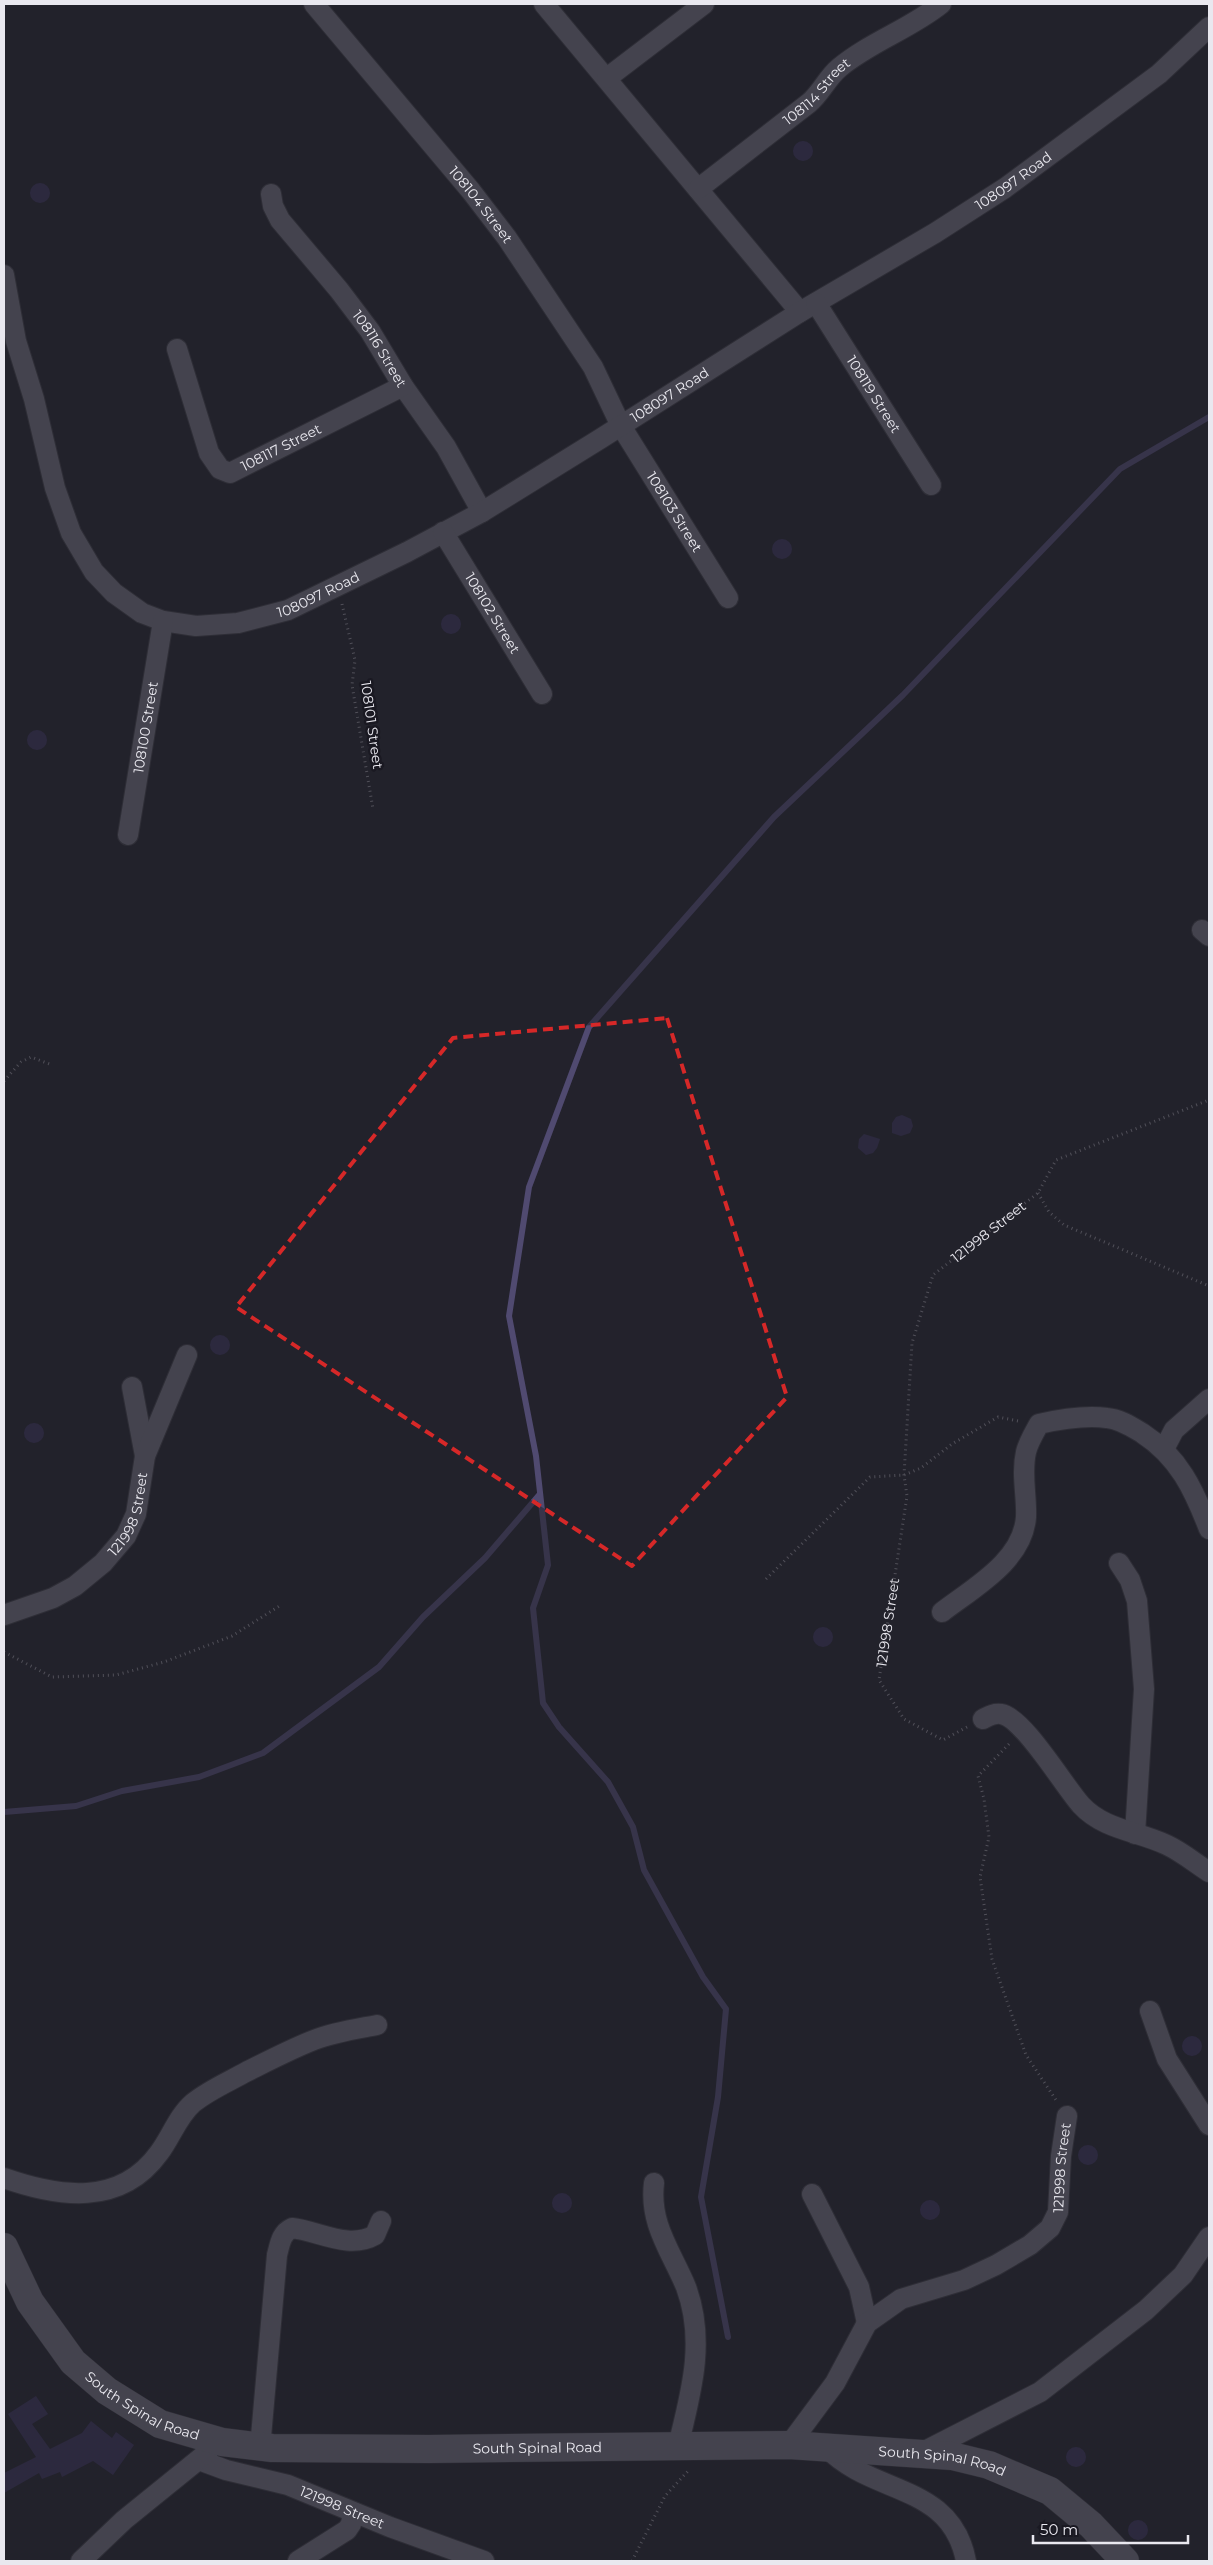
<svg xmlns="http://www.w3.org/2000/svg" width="1213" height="2565" viewBox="0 0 1213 2565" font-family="Montserrat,sans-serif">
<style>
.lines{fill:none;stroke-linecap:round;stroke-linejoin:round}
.stream{stroke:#504a70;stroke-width:6}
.building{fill:#383256}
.street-casing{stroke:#3d3c44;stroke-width:22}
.secondary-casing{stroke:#3d3c44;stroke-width:29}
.path{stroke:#87868e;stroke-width:3;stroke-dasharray:1 4;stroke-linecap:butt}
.street{stroke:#6d6c78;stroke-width:20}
.secondary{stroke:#6d6c78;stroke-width:28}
.marked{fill:none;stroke:#d62828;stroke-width:4;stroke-dasharray:10 6;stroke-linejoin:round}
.labels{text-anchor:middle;stroke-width:5;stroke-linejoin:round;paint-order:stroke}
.street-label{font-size:14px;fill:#e9e8ef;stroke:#1a1922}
</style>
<rect width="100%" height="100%" fill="#23222c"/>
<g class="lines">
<path class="stream" d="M4 1812 76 1806 122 1791 199 1777 263 1753 379 1667 423 1617 485 1558 540 1494
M728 2337 701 2197 718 2097 726 2009 703 1977 644 1870 633 1827 608 1782 559 1727 543 1703 533 1608 548 1565 536 1456 509 1316 529 1187 589 1027 774 817 903 695 1120 469 1209 417"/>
</g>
<path class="building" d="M793 151a10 10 0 1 1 20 0a10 10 0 1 1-20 0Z
M30 193a10 10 0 1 1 20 0a10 10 0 1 1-20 0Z
M772 549a10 10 0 1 1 20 0a10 10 0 1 1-20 0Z
M441 624a10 10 0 1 1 20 0a10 10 0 1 1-20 0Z
M27 740a10 10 0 1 1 20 0a10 10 0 1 1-20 0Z
M902 1115 911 1119 913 1126 910 1133 901 1136 892 1133V1123L896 1117Z
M864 1134 880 1139 877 1148 873 1153 866 1155 858 1148 859 1139Z
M210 1345a10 10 0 1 1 20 0a10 10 0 1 1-20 0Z
M24 1433a10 10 0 1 1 20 0a10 10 0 1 1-20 0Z
M813 1637a10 10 0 1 1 20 0a10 10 0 1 1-20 0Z
M1182 2046a10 10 0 1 1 20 0a10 10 0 1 1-20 0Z
M1078 2155a10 10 0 1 1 20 0a10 10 0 1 1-20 0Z
M552 2203a10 10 0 1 1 20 0a10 10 0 1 1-20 0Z
M920 2210a10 10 0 1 1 20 0a10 10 0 1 1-20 0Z
M36 2396 48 2414 32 2424 50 2449 82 2433 91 2421 112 2438 116 2432 134 2445 113 2475 93 2461 62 2477 60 2472 42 2479 39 2473 4 2493V2473L36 2457 8 2414Z
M1066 2457a10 10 0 1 1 20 0a10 10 0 1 1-20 0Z
M1128 2530a10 10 0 1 1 20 0a10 10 0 1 1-20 0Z"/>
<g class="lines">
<g class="street-casing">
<g id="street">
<path id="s2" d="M314 4 471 191 507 238 593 367 621 426 728 598"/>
<path d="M544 4 800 312"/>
<path d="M607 78 704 4"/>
<path id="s3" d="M698 189 809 103C821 93 827 78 839 68 870 42 910 29 941 4"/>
<path id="s4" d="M271 194 273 206 280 220 339 290 370 331 403 386 446 447 482 512"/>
<path id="s5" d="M4 275 16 341 34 399 55 488 71 533 94 572 114 593 142 613 163 621 196 626 238 623 288 610 407 552 482 512 600 439 800 312 935 233 1005 188 1159 74 1209 27"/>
<path id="s6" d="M816 303 931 485"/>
<path id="s7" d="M177 349 209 453 220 469 230 473 403 386"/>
<path id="s8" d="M443 532 542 694"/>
<path id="s9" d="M128 835 163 621"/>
<path d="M1202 930 1209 936"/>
<path d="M132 1387 145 1456"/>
<path d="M1164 1449 1174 1430 1209 1399"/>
<path d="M1119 1563 1130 1580 1137 1601 1144 1689 1135 1834"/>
<path d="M942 1612C973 1588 1023 1561 1026 1517 1027 1496 1021 1474 1026 1452 1028 1443 1034 1433 1039 1424 1061 1419 1084 1415 1107 1418 1120 1419 1132 1427 1142 1433 1179 1457 1194 1490 1209 1529"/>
<path id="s10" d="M4 1615 53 1598 75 1586 103 1563 126 1536 136 1514 145 1456 187 1355"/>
<path d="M983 1719C989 1716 994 1713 1001 1714 1023 1717 1064 1786 1081 1805 1104 1830 1138 1831 1167 1845 1182 1852 1195 1863 1209 1872"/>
<path d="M1150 2011 1167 2059 1209 2125"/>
<path d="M4 2178C58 2197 120 2207 159 2153 171 2137 178 2116 193 2103 209 2090 228 2082 246 2072 268 2061 291 2049 314 2040 334 2032 356 2029 377 2025"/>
<path d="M654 2183C649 2224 671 2251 686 2287 706 2341 691 2393 678 2446"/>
<path d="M812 2194 859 2287 867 2323"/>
<path id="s11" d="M789 2445 835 2383 867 2323 901 2299 964 2280 996 2265 1030 2245 1050 2228 1058 2212 1061 2156 1067 2116"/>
<path d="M826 2447C872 2496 951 2482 966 2561"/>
<path d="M260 2448 277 2255C280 2244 281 2233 292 2228 319 2231 349 2250 375 2235L381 2221"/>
<path d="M923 2452 1040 2392 1146 2310 1183 2275 1209 2237"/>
<path id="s12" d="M199 2460 226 2470 288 2485 390 2527 484 2561"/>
<path d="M81 2561 124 2520 208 2452"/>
<path d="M298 2561 347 2530 351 2524 353 2512"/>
</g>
</g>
<g class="secondary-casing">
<g id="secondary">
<path id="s13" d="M4 2247 30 2302 73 2362 107 2391 160 2424 222 2442 272 2448 429 2449 789 2445 952 2456 989 2465 1050 2491 1091 2525 1125 2561"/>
</g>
</g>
<g class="path">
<path d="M342 604 355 660 352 685 373 809"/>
<path d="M4 1081 21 1062 31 1057 52 1065"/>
<path d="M1038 1193 1049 1212 1064 1225 1209 1286"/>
<path d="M766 1579 870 1477 904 1475 921 1468 952 1444 998 1417 1018 1421"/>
<path d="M4 1652 52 1677 116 1675 164 1662 232 1636 281 1605"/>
<path id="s1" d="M967 1727 943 1740 904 1719 879 1680 907 1496 904 1475 912 1343 933 1275 1038 1193 1056 1160 1209 1100"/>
<path d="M1009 1744 978 1776 984 1799 989 1837 980 1877 992 1959 1026 2055 1056 2100"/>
<path d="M632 2561 665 2496 689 2470"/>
</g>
<use href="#street" class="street"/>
<use href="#secondary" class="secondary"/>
</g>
<path d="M0 0H1213V2565H0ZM667 1018 787 1397 632 1566 236 1307 453 1038Z" fill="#23222c" fill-opacity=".55" fill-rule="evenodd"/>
<path class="marked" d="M667 1018 787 1397 632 1566 236 1307 453 1038Z"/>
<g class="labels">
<g class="street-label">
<text dy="5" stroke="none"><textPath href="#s3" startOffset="154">108114 Street</textPath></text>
<text dy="5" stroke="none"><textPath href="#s5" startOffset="1369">108097 Road</textPath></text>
<text dy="5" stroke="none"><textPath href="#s2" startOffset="261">108104 Street</textPath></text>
<text dy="5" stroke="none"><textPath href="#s4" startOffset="191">108116 Street</textPath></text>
<text dy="5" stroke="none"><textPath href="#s6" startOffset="108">108119 Street</textPath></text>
<text dy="5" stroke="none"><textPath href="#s5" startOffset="964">108097 Road</textPath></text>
<text dy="5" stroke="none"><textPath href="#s7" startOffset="196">108117 Street</textPath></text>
<text dy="5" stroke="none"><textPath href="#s2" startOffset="625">108103 Street</textPath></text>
<text dy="5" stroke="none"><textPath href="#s5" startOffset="559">108097 Road</textPath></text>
<text dy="5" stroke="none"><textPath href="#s8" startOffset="95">108102 Street</textPath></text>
<text transform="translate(372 725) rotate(82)" y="5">108101 Street</text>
<text dy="5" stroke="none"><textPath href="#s9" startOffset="109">108100 Street</textPath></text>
<text dy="5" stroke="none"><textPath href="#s1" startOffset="599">121998 Street</textPath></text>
<text dy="5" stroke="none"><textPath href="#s10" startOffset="170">121998 Street</textPath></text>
<text dy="5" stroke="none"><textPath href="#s1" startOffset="176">121998 Street</textPath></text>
<text dy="5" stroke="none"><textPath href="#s11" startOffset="416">121998 Street</textPath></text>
<text dy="5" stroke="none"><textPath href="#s13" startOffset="218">South Spinal Road</textPath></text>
<text dy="5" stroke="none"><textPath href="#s13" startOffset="622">South Spinal Road</textPath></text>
<text dy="5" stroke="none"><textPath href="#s13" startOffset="1028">South Spinal Road</textPath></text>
<text dy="5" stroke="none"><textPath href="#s12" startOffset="151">121998 Street</textPath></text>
</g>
</g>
<rect width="1213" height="2565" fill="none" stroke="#e9e8ef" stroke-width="10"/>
<path d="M1033 2535v8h155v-8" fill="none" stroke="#e9e8ef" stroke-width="2.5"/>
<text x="1040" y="2535" font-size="15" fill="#e9e8ef" stroke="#1a1922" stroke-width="4" paint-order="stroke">50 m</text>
</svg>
